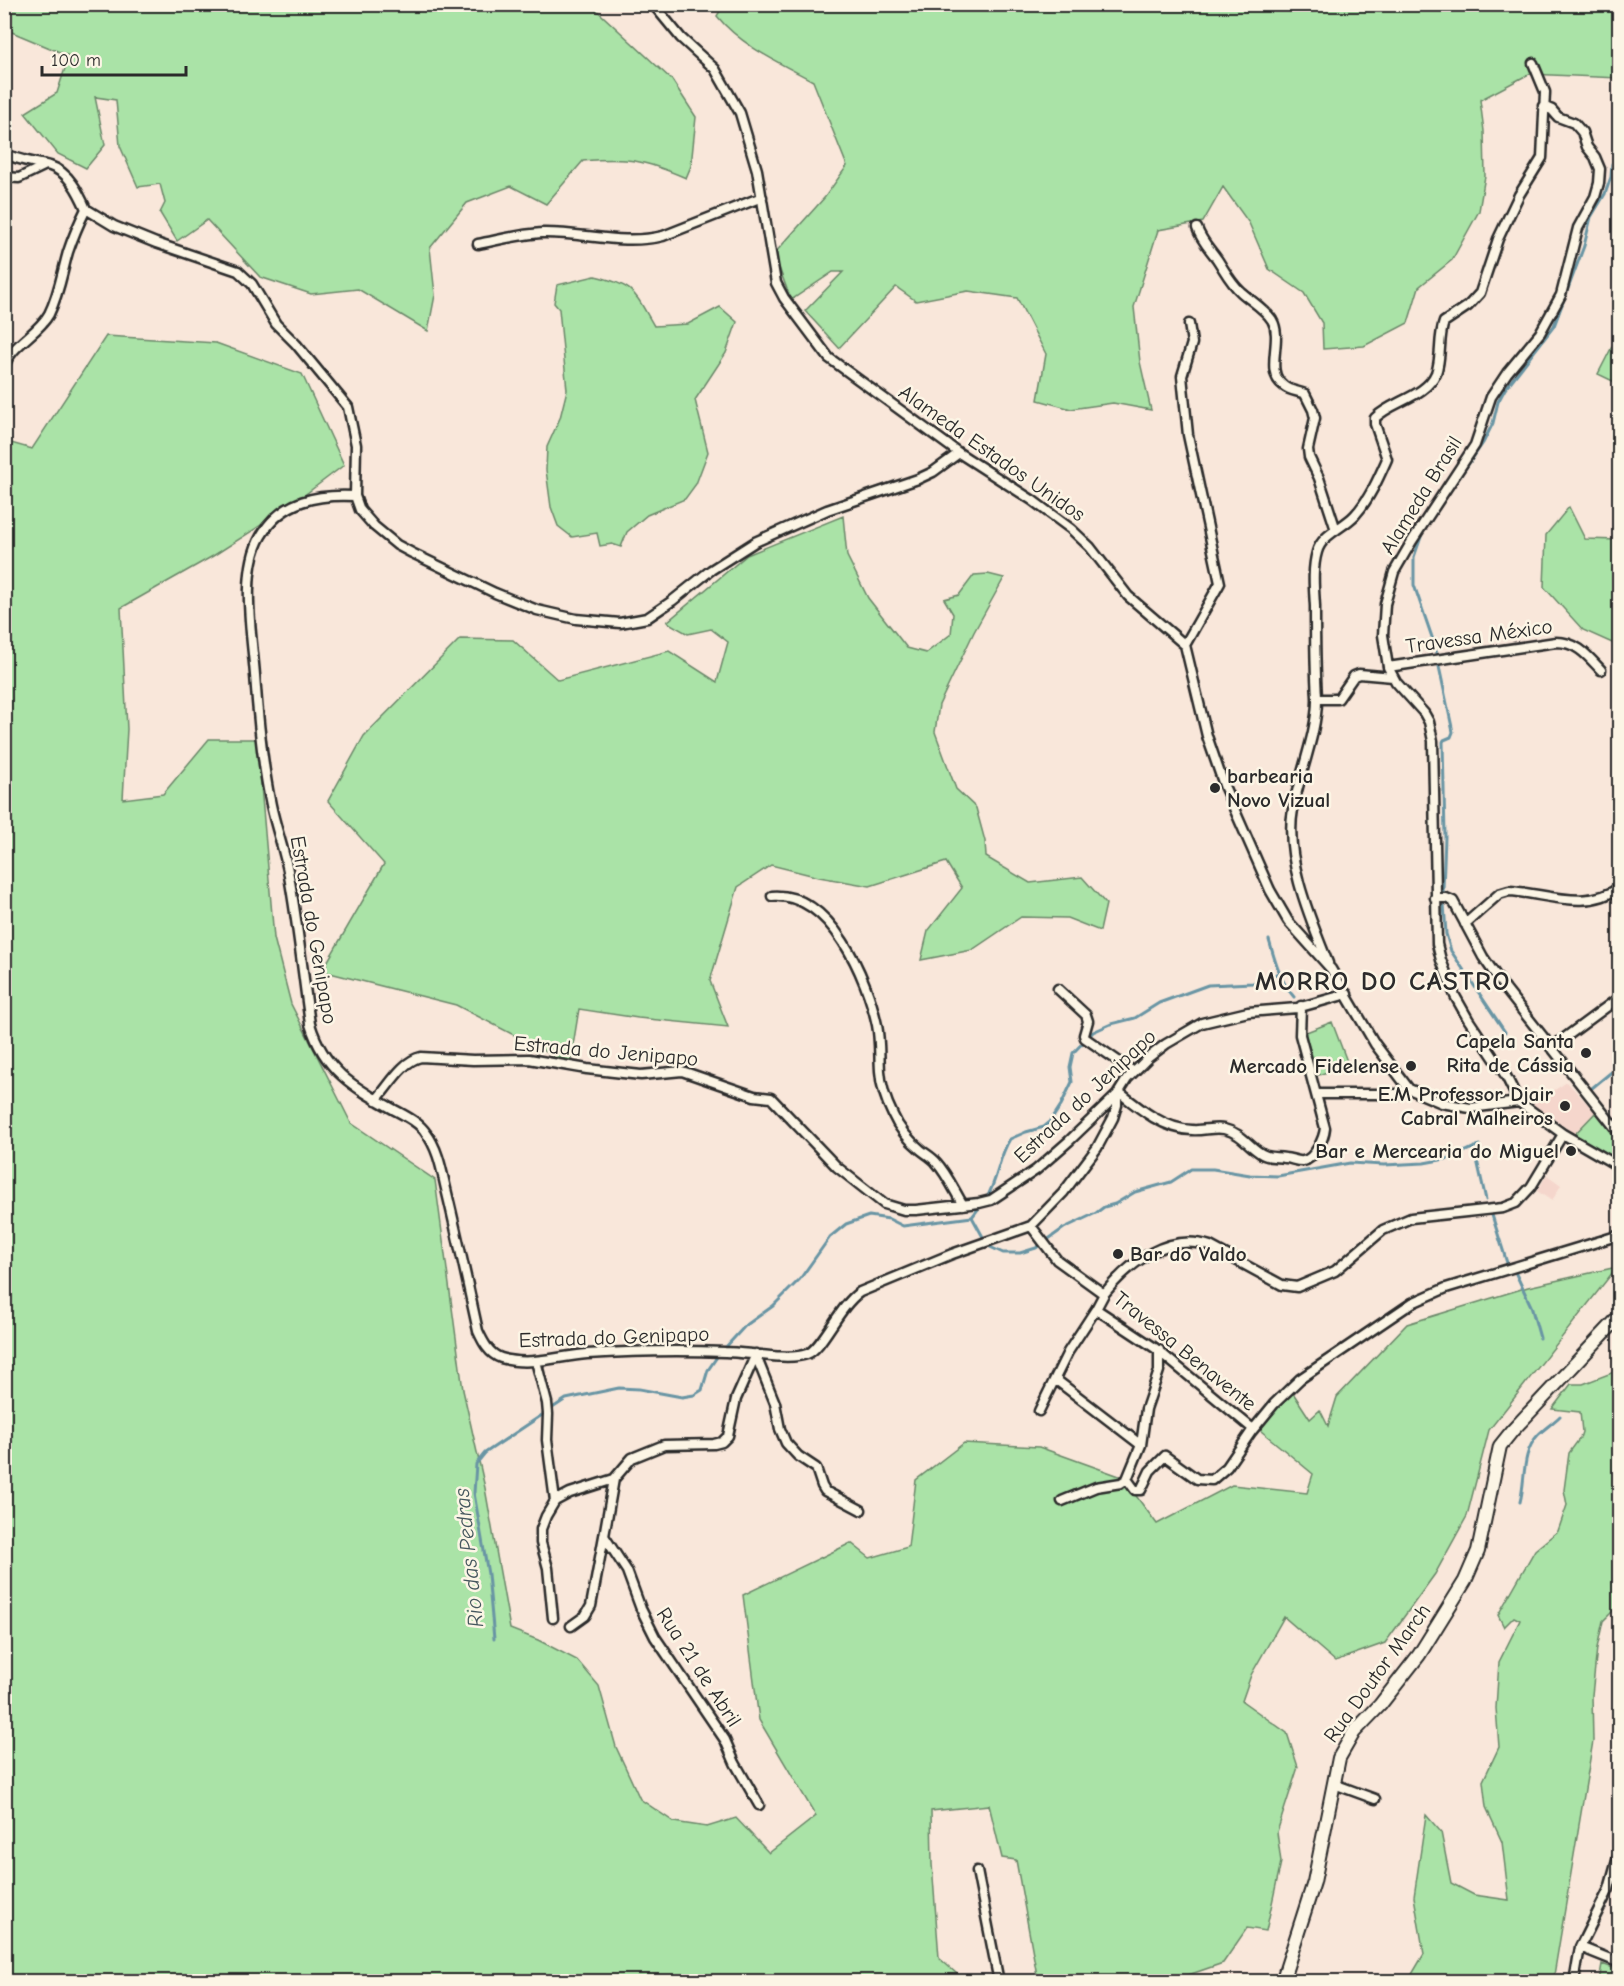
<svg xmlns="http://www.w3.org/2000/svg" width="1624" height="1986" viewBox="0 0 1624 1986" font-family="'Comic Neue',sans-serif">
<style>
.built{fill:#f5d6cc}
.green{fill:#aae3a7;stroke:#6a8769;stroke-width:1.5}
.lines{fill:none;stroke-linecap:round;stroke-linejoin:round}
.stream{stroke:#6995a4;stroke-width:3}
.minor-casing{stroke:#2b2b2b;stroke-width:13}
.secondary-casing{stroke:#2b2b2b;stroke-width:16}
.minor{stroke:#fcf5e5;stroke-width:8}
.secondary{stroke:#fcf5e5;stroke-width:12}
.poi-dot{fill:#2b2b2b;stroke:#fcf5e5;stroke-width:2}
.labels{text-anchor:middle;stroke-width:5;stroke-linejoin:round;paint-order:stroke}
.street-label{font-size:21px;fill:#2b2b2b;stroke:#fcf5e5}
.poi-label{font-size:21px;font-weight:bold;fill:#2b2b2b;stroke:#fcf5e5;text-anchor:end}
.water-label{font-size:22px;font-style:italic;fill:#45575e;stroke:#fcf5e5}
.district-label{font-size:27px;font-weight:bold;letter-spacing:1.5px;fill:#2b2b2b;stroke:#fcf5e5}
</style>
<rect width="100%" height="100%" fill="#f9e7da"/>
<filter id="ink" filterUnits="userSpaceOnUse"><feTurbulence type="fractalNoise" baseFrequency=".0167" numOctaves="2"/><feDisplacementMap in="SourceGraphic" scale="12" xChannelSelector="R" yChannelSelector="G"/><feConvolveMatrix kernelMatrix="1 2 1 2 8 2 1 2 1" color-interpolation-filters="sRGB"/></filter>
<g filter="url(#ink)">
<path class="built" d="M1567 1082 1596 1113 1575 1134 1533 1104Z
M1547 1175 1561 1185 1552 1201 1537 1191Z"/>
<path class="green" d="M724 4 1619 5V78L1529 74 1480 100 1484 131 1485 176 1479 211 1452 260 1419 287 1408 323 1364 346 1323 349 1322 323 1304 293 1269 269 1249 223 1223 187 1203 222 1158 230 1134 307 1140 362 1151 410 1113 403 1071 409 1038 400 1046 354 1017 298 968 291 916 301 896 287 839 348 805 311 843 272H833L791 300 774 254 825 197 847 166 813 81C780 63 741 46 717 16Z
M11 5H591L672 80 696 117 691 166 686 178C644 160 629 157 583 161L546 204 511 186 467 203 430 248 435 295 428 331 358 289 311 294 260 277 207 220 177 241 160 213 165 203 160 184 138 187 120 146 116 100 95 97 105 145 86 168 58 154 25 113 57 93 69 56 7 30Z
M595 276C636 286 634 292 654 326L688 324 720 307 737 322 726 353 695 400 708 452 696 484 685 499 647 515 627 532 621 547 612 544 600 546 597 533 572 537 558 526 551 507 546 470 547 447 560 418 567 390 559 309 554 303 557 285Z
M1619 333V384L1598 374Z
M106 336 216 343 302 374 344 465 286 509 213 556 121 608 127 729 123 799 163 794 209 739H257L274 938 291 1004 351 1123 435 1180 463 1390 485 1488 510 1629 538 1640 577 1660 599 1686 616 1747 640 1799 674 1822 707 1827 736 1818 769 1853 816 1816 759 1720 743 1595 851 1543 870 1558 908 1547 916 1480 964 1443 1039 1447 1122 1477 1157 1524 1232 1485 1307 1493 1313 1474 1255 1426 1293 1393 1310 1419 1320 1410 1328 1426 1337 1397 1407 1324 1528 1287 1617 1267 1489 1430 1467 1516 1435 1574 1385 1643 1335 1661 1284 1617 1251 1675 1242 1701 1287 1733 1298 1767 1277 1832 1281 1862 1266 1931 1247 1928 1223 1963 1171 1981H1038L1016 1860 1002 1858 989 1805 931 1811 932 1864 939 1958 965 1981H5L4 441 32 449Z
M1569 507 1585 539 1619 540V646L1583 630 1544 587 1546 535Z
M843 516 847 556 868 598 907 648 926 653 951 634 953 614 944 599 959 595 974 575 988 574 1004 578 974 632 939 705 935 732 956 789 976 808 985 841 986 857 1030 883 1082 877 1106 904 1100 931 1067 918 1021 917 972 950 921 960 928 931 962 888 946 862 870 886 819 877 771 865 738 887 710 981 728 1027 638 1018 579 1009 570 1064 456 1005 322 971 384 864 328 801 364 736 460 639 513 640 558 680 669 651 717 682 728 642 711 629 688 634 667 622 747 555Z
M1332 1022 1348 1064 1319 1075 1304 1033Z
M1599 1109 1619 1134V1165L1572 1137Z
M1619 1370V1609L1616 1608 1603 1621 1597 1648 1592 1695 1593 1741 1553 1981H1408L1424 1954 1414 1897 1426 1815 1441 1832 1451 1883 1474 1895 1509 1900 1502 1842 1486 1807 1483 1781 1499 1747 1496 1708 1499 1662 1520 1620 1514 1617 1504 1627 1498 1615 1535 1550 1558 1531 1567 1505 1564 1490 1569 1453 1580 1438 1582 1432 1580 1412 1552 1409 1571 1384H1583Z
M1602 1964 1619 1970V1981H1599Z"/>
<g class="lines">
<path class="stream" d="M1433 516 1483 443 1493 423 1498 402 1505 389 1554 326 1584 246 1591 217 1605 194 1611 177 1612 164
M1423 531 1414 557V585L1434 643 1453 732 1451 737 1444 740 1443 742 1445 837 1443 889 1446 934 1451 951 1505 1032
M1269 940C1275 961 1280 981 1294 997
M1592 1088 1620 1065
M1471 1149 1475 1151 1486 1200
M986 1199C998 1180 998 1158 1010 1139L1026 1132 1044 1127 1050 1122 1061 1105 1072 1082 1070 1067 1073 1053 1093 1032 1111 1024 1135 1018 1159 1003 1208 985 1253 983 1279 973
M1492 1215 1507 1263
M972 1217 988 1246 1003 1253H1020L1036 1248 1064 1228 1096 1213 1104 1207 1115 1204 1135 1192 1171 1182 1191 1169H1213L1250 1175 1278 1176 1350 1163 1384 1165 1424 1163 1451 1158 1479 1145
M1516 1274 1531 1306 1540 1338
M724 1349 745 1326 773 1306 800 1279 830 1237 846 1224 869 1216 889 1219 903 1226 972 1217 982 1204
M1520 1502C1526 1479 1521 1453 1538 1435 1545 1428 1553 1423 1560 1416
M494 1639 488 1574 474 1493 476 1464 485 1453 566 1399 619 1388 639 1389 682 1397 694 1395 702 1390 708 1370 719 1354"/>
<g class="minor-casing">
<path id="minor" d="M653 4 681 38 715 69 740 113 757 170 776 283 784 298 829 358 959 453 1032 500 1071 529 1090 547 1128 596 1185 645 1207 736 1225 788 1270 890 1288 921 1331 969 1375 1044 1409 1089 1442 1103 1470 1108 1519 1102
M1543 106 1552 110 1558 117 1574 123 1582 132 1587 147 1595 157 1600 169 1599 183 1595 197 1578 228 1561 295 1540 333 1507 373 1491 397 1475 445 1412 541 1394 572 1385 604 1383 635 1388 667 1396 682 1424 713 1429 722 1433 741 1437 944 1441 960 1455 996 1468 1019 1506 1076 1519 1102 1563 1134 1620 1167
M4 153C18 161 35 162 50 166 69 172 79 193 86 209 79 223 73 237 68 252 62 273 59 294 49 314 38 334 12 344 4 366
M4 177 19 178 44 166
M86 209 114 226 156 243 238 271 252 284 276 324 296 344 348 407 356 445 355 496 360 510 374 526 397 545 412 553 495 593 537 610 576 619 620 623 647 618 672 601 711 570 755 542 827 510 918 479 933 472 959 453
M1197 228C1201 240 1209 248 1217 259 1225 271 1230 282 1241 292 1251 301 1265 309 1272 320 1284 340 1263 371 1284 386 1290 391 1298 391 1305 394L1313 410 1315 418 1308 449 1309 457 1319 478 1336 530
M478 244C499 240 521 234 542 233 583 232 622 246 663 236L762 197
M355 496C318 494 282 500 261 536 240 572 252 635 255 675 258 719 262 762 271 805 276 829 285 852 289 876 298 925 303 975 310 1024 324 1070 353 1087 393 1109 404 1115 419 1122 426 1133 439 1150 442 1173 447 1193 458 1239 468 1285 478 1331 483 1342 489 1354 501 1358 529 1367 559 1356 587 1354 633 1351 680 1350 725 1352 746 1352 789 1361 807 1354 822 1349 839 1306 860 1292L952 1254 1031 1226 1063 1193 1097 1148 1113 1118 1117 1105V1095
M1185 645 1220 583 1188 435 1182 376 1192 343 1189 324
M1388 667 1556 642C1577 642 1587 655 1601 670
M1317 699H1338L1354 676 1359 674 1393 677
M772 896C831 892 867 978 877 1025 880 1040 879 1056 880 1071 881 1087 886 1101 893 1115 899 1129 910 1141 921 1150 926 1154 932 1157 936 1162 947 1174 954 1190 963 1205
M1435 898H1446L1453 901 1483 957 1506 990 1620 1134
M1465 924 1499 894 1509 891C1545 893 1587 912 1620 887
M1328 963C1310 918 1284 858 1293 809 1299 775 1318 731 1317 697 1315 667 1315 637 1315 606 1314 589 1312 569 1317 552 1322 534 1343 528 1355 515 1369 500 1379 477 1387 459L1375 424V418C1392 401 1426 397 1436 373 1442 357 1438 338 1444 322L1468 306 1480 293 1498 239 1519 195 1542 158 1545 92 1533 63
M1058 989 1086 1015 1088 1021 1084 1035 1085 1038 1134 1072
M1551 1048 1620 997
M1119 1092C1140 1109 1164 1129 1192 1130 1202 1131 1214 1127 1224 1129 1242 1133 1248 1146 1262 1154 1270 1159 1277 1156 1285 1158 1291 1158 1297 1162 1303 1161 1315 1159 1324 1138 1325 1128L1300 1035 1301 1006
M1317 1094H1398L1409 1089
M376 1100C389 1086 402 1061 421 1057L473 1060 529 1059 587 1069 641 1075 682 1071 754 1096 771 1098 837 1167 884 1204 904 1210H916L979 1203 991 1200 1036 1170 1069 1141 1117 1095 1127 1079 1149 1057 1166 1044 1202 1023 1248 1012 1297 1008 1347 994
M1031 1226 1057 1260 1104 1294 1096 1309 1155 1348 1253 1429
M1104 1294C1129 1263 1168 1232 1210 1246L1282 1285 1297 1287 1335 1271 1383 1230 1411 1218 1503 1208 1516 1203 1531 1187 1563 1134
M756 1354 736 1399 728 1436 722 1442 714 1444 664 1445 632 1458 614 1479 604 1536 627 1571 641 1609 655 1637 725 1740 735 1763 759 1805
M756 1356 775 1403 780 1429 786 1443 798 1456 816 1468 822 1486 825 1491 861 1510
M536 1361 547 1403 548 1414 547 1440 555 1501
M1055 1379 1141 1445
M1039 1411 1068 1352 1096 1309
M1127 1479 1135 1490H1141L1150 1471 1165 1456 1197 1479 1212 1480 1227 1467 1251 1432 1274 1404 1300 1379 1412 1303 1446 1288 1620 1235
M1062 1501 1096 1487 1121 1483 1127 1479 1141 1445 1146 1409 1159 1371V1350
M553 1618 548 1568 541 1543V1529L546 1516 555 1501 570 1493 614 1479
M571 1626 585 1616 591 1606 604 1536
M1334 1784 1375 1799
M977 1871 999 1982
M1580 1947 1620 1963
M1574 1982 1580 1947 1609 1889 1620 1850"/>
</g>
<g class="secondary-casing">
<path id="secondary" d="M1282 1982 1314 1882 1339 1758 1354 1732 1380 1705 1419 1655 1465 1581 1478 1551 1500 1446 1512 1431 1620 1316"/>
</g>
<use href="#minor" class="minor"/>
<use href="#secondary" class="secondary"/>
</g>
</g>
<g class="poi-dot">
<circle cx="1215" cy="788" r="6"/>
<circle cx="1586" cy="1053" r="6"/>
<circle cx="1411" cy="1066" r="6"/>
<circle cx="1565" cy="1106" r="6"/>
<circle cx="1571" cy="1151" r="6"/>
<circle cx="1118" cy="1254" r="6"/>
</g>
<g class="labels">
<g class="street-label">
<text transform="translate(992 453) rotate(35)" y="7">Alameda Estados Unidos</text>
<text transform="translate(1421 495) rotate(-58)" y="7">Alameda Brasil</text>
<text transform="translate(1479 636) rotate(-8)" y="7">Travessa México</text>
<text transform="translate(314 930) rotate(80)" y="7">Estrada do Genipapo</text>
<text transform="translate(606 1051) rotate(5)" y="7">Estrada do Jenipapo</text>
<text transform="translate(1085 1096) rotate(-43)" y="7">Estrada do Jenipapo</text>
<text transform="translate(614 1337) rotate(-2)" y="7">Estrada do Genipapo</text>
<text transform="translate(1185 1351) rotate(39)" y="7">Travessa Benavente</text>
<text transform="translate(699 1667) rotate(57)" y="7">Rua 21 de Abril</text>
<text transform="translate(1377 1673) rotate(-54)" y="7">Rua Doutor March</text>
</g>
<g class="poi-label">
<text x="1227" y="783" text-anchor="start">barbearia<tspan x="1227" dy="24">Novo Vizual</tspan></text>
<text x="1574" y="1048">Capela Santa<tspan x="1574" dy="24">Rita de Cássia</tspan></text>
<text x="1399" y="1073">Mercado Fidelense</text>
<text x="1553" y="1101">E.M Professor Djair<tspan x="1553" dy="24">Cabral Malheiros</tspan></text>
<text x="1559" y="1158">Bar e Mercearia do Miguel</text>
<text x="1130" y="1261" text-anchor="start">Bar do Valdo</text>
</g>
<g class="water-label">
<text transform="translate(468 1558) rotate(-96)" y="8">Rio das Pedras</text>
</g>
<g class="district-label">
<text x="1383" y="990">MORRO DO CASTRO</text>
</g>
</g>
<rect width="1624" height="1986" fill="none" stroke="#fcf5e5" stroke-width="24"/>
<rect x="12" y="12" width="1600" height="1962" fill="none" stroke="#2b2b2b" stroke-width="2" filter="url(#ink)"/>
<path d="M42 66v9h144v-9" fill="none" stroke="#2b2b2b" stroke-width="3"/>
<text x="51" y="66" font-size="18" fill="#2b2b2b" stroke="#fcf5e5" stroke-width="4.5" paint-order="stroke">100 m</text>
</svg>
